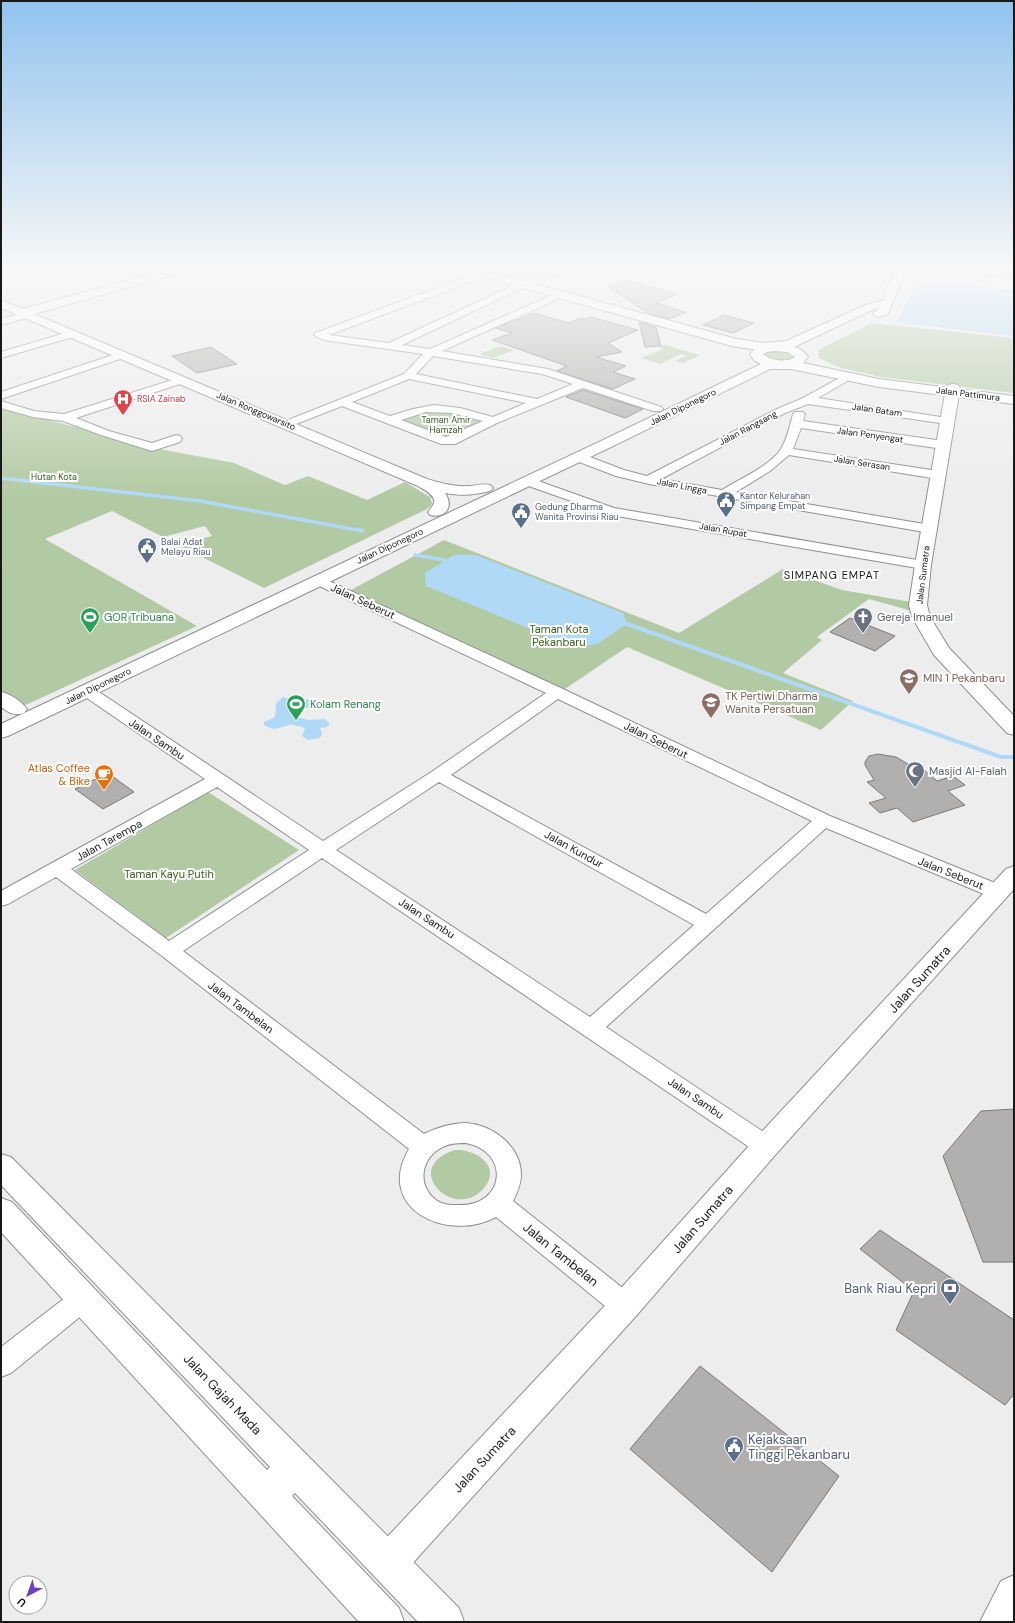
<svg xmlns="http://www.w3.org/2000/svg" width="1015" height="1623" viewBox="0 0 1015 1623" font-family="'DM Sans',sans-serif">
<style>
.green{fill:#b2caa3}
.water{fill:#afd9f7}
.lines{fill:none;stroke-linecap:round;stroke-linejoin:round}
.stream-far1{stroke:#afd9f7;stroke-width:3.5}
.stream{stroke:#afd9f7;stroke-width:4}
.building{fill:#b1b0af;stroke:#7b7a79}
.minor-casing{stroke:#8e8f90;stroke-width:2}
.tertiary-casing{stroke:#8e8f90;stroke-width:2}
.secondary-casing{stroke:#8e8f90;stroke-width:2}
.primary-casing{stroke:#8e8f90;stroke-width:2}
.minor{fill:#fff;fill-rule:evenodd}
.tertiary{fill:#fff;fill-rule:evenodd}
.secondary{fill:#fff;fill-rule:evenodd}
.primary{fill:#fff;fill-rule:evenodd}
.labels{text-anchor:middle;stroke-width:4;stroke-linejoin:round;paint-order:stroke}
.far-street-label{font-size:9px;fill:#171818;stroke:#fff}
.far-health-label{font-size:9px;fill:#be3a42;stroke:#fff;text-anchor:start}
.far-park-label{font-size:9px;fill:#375c18;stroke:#fff}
.far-service-label{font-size:9px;fill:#4e5e75;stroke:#fff;text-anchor:start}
.far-quarter-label{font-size:11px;letter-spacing:1px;fill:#171818;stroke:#fff}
.street-label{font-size:11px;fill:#171818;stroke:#fff}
.leisure-label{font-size:11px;fill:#27864d;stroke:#fff;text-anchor:start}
.worship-label{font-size:11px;fill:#5b616d;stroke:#fff;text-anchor:start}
.park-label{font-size:11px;fill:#375c18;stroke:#fff}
.education-label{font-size:11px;fill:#785e54;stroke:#fff;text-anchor:start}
.food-label{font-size:11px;fill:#c56008;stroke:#fff;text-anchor:end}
.near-street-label{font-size:13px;fill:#171818;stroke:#fff}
.near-service-label{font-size:13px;fill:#4e5e75;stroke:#fff;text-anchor:end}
</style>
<rect width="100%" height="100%" fill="#ededee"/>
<path class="green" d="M872 323 1014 338V393L881 377 841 368 819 358 818 350Z
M665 345 700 355 683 363 675 361 686 356 681 354 660 364 642 358 663 349 659 347Z
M500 346 514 350 493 358 480 354Z
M770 351 788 352 794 357C784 364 775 360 765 356V353Z
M1 407 149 447 234 463 285 485 308 476 367 500 405 482 430 497 432 504 427 509 264 588 178 545 212 536 205 526 163 537 112 511 45 539 197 626 17 709 1 698V566L3 565 1 563Z
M437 408 493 421 451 441 391 420Z
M444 540 679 633 783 569 842 590 917 603 919 613 869 599 817 637 822 640 783 673 853 701 821 730 627 647 565 689 349 591Z
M208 792 299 850 166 938 75 870Z
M455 1150C477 1149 503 1167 483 1189 455 1222 399 1168 455 1150Z"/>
<path class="water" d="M938 282 1014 290V336L896 322 917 286H936L938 285Z
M454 555H476L623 613 627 624 597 644 574 647 426 586 425 573Z
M283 697 294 701 313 699 315 702 314 706 306 708 296 707 292 710 296 717 309 720 325 719 330 724 327 727 320 728 322 734 320 738 308 740 302 736 305 728C300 727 294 724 289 725 276 728 277 732 264 725V722L275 717 276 703Z"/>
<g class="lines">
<path class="stream-far1" d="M1 478 200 501 363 531
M415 555 445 560"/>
<path class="stream" d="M627 624 1001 757H1014"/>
</g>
<path class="building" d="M626 280 678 294 656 303 686 312 669 319 650 314 608 287Z
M534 313 569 323 581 318 585 319 591 317 638 330 608 343 622 352 596 357 626 366 613 372 635 379 613 389 557 371 567 366 492 340 512 333 496 328Z
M724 315 754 323 733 333 703 325Z
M639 322 656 327 661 346 645 347Z
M211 347 237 364 197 373 172 356Z
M583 390 643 409 625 418 566 397Z
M850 618 895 636 875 651 830 632Z
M878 754 896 757 913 767 918 765 937 781 953 776 965 785 948 791 965 805 913 822 897 808 880 813 869 803 886 798 867 782 874 780 865 765V762L869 756Z
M108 773 134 792 103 809 75 789Z
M1014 1109V1262H983L943 1156 981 1111Z
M880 1230 1014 1320V1394L1005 1405 896 1330 914 1291 860 1249Z
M700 1366 839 1476 772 1572 630 1449Z"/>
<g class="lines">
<g class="minor-casing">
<path id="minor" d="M557 269H571L518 290 402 345 430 349 550 296H556L558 298 556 300 442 351 548 369 661 407 663 409 661 411H653L583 388 497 423 455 444H441L342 406 291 426H283L281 424 283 422 404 374 423 354 323 340 314 335 315 333 472 275H478L480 277 478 279 329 335 389 343 512 286ZM433 356 542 374 573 384 537 399 416 374ZM409 379 526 403 493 417 460 408 434 405 413 409 390 416 352 402ZM426 412 451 413 483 421 446 437 401 420Z
M27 312 30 313 32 315 30 317 1 325V319Z
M72 331 76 332 77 334 76 336 1 358V352Z
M122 352 127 355 126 357 1 399V392Z
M847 374 852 377 851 379 818 398 947 418 951 419 953 421 951 423 947 424 808 404 785 413 661 479 722 490C739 479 770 466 781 449 787 439 790 426 793 414L795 412H803L805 414 803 421 943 441 947 442 949 445 947 448 943 449 801 428 793 449 938 471 942 472 944 475 942 478 938 479 789 455 770 471 736 492 930 525 935 526 937 529 935 532 930 533 649 484 616 476 574 460 572 457 574 454H582L624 470 647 476 777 409 803 398Z
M182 377 187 380 186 382 76 418 109 431 152 443 176 435 180 436 182 439 180 442 152 451 101 435 63 421 33 417 1 408V401L34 411 64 414Z
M527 477 614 508 923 561 928 562 930 565 928 568 923 569 611 515 523 484 521 481 523 478Z
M318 576 563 689 830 816 1005 887 1008 892 1005 897 998 899 991 897 826 828 606 1027 774 1139 778 1146 774 1153 766 1156 758 1153 322 858 183 951 424 1134C436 1128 452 1123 466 1123 493 1125 521 1146 521 1175 521 1184 517 1193 513 1201L634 1297 638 1306 634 1315 625 1318 616 1315 496 1217C447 1243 374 1209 409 1149L162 956 56 877 8 904 1 906V891L205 779 81 694 79 691 81 688 87 686 93 688 323 841 433 771 546 693 313 583 311 580 313 577ZM558 699 812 821 706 914 451 775ZM439 782 694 925 590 1017 336 850ZM217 787 309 850 169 941 71 869ZM466 1143C511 1152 505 1206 459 1205 450 1205 443 1205 436 1200 415 1184 422 1155 445 1146 451 1143 459 1143 466 1143Z
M83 1287 92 1291 96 1299 92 1307 11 1373 1 1377V1347L74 1291Z"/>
</g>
<g class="tertiary-casing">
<path id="tertiary" d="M169 269H188L187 271 34 314 427 479C441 483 454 487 468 486 476 486 483 483 490 485L493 488 490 491C475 495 461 496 445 493 454 506 446 519 430 515L428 512C430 509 433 506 434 503 436 495 423 489 418 486L1 308V300L23 309Z
M953 384 958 385 960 388 931 565 927 605 930 617 949 648 1014 716V735L1007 733 934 655 912 617 909 605 915 565 946 388 948 385Z
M1 692C11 694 21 701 27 709L24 713C14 716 9 713 1 707Z
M1014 866V889L776 1154 636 1316 401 1576 388 1582 375 1576 369 1563 375 1550 614 1296 756 1138 1006 869Z"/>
</g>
<g class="secondary-casing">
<path id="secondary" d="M440 269H479L737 339 764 343 786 341 866 305 883 300 895 269H906L888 314 879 317 875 316 873 313 879 308 874 309 792 348 764 351 732 346 484 277 485 279 483 281 479 282 441 271Z
M962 269H996L1014 272V278L967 272Z"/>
</g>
<g class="primary-casing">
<path id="primary" d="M775 343C788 345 800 345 808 357L803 363 879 379 1014 396V404L879 387 791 369H770L611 447 8 736 1 738V724L601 441 761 364 755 361 750 355C756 345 764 345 775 343ZM775 351 787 352 795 357C786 363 772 361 763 354L767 352Z
M1 1154 11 1157 459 1608 464 1622H418L295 1493 292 1496 399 1608 404 1622H359L1 1232V1198L12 1202 267 1470 270 1467 1 1185Z
M1014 1575V1622H980L1001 1581Z"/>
</g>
<use href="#minor" class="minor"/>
<use href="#tertiary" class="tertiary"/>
<use href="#secondary" class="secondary"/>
<use href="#primary" class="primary"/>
</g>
<linearGradient id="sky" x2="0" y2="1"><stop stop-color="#91c3ee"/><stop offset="0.54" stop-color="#f7f7f7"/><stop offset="1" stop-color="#f7f7f7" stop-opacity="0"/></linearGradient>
<rect width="1015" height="497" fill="url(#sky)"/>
<defs>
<g id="hospital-pin" transform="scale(1)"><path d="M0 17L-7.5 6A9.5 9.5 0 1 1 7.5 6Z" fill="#e0444e" stroke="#fff"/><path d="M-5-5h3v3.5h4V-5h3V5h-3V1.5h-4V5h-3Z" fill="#fff"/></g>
<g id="civic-pin" transform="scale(1)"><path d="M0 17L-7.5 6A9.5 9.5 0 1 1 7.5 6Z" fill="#5c6f8a" stroke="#fff"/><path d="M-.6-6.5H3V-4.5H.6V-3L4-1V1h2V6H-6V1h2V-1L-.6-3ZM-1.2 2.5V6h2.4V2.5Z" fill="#fff"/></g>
<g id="stadium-pin" transform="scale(1)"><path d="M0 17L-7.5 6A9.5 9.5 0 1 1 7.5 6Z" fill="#2e9e5b" stroke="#fff"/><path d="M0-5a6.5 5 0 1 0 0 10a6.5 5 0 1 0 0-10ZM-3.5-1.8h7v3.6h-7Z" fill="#fff"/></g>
<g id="church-pin" transform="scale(1)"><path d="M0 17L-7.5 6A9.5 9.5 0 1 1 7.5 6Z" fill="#6b7280" stroke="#fff"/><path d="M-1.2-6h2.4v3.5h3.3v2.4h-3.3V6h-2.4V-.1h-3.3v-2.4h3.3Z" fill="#fff"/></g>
<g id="school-pin" transform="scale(1)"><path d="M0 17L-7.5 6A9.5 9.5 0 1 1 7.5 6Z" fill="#8d6e63" stroke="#fff"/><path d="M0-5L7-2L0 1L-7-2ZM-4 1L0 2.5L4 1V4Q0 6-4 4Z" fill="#fff"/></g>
<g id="mosque-pin" transform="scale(1)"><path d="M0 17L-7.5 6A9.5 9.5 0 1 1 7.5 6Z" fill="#6b7280" stroke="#fff"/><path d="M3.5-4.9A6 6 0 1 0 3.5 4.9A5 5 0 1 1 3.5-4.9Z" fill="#fff"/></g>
<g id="cafe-pin" transform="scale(1)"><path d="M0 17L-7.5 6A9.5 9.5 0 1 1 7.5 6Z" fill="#e8710a" stroke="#fff"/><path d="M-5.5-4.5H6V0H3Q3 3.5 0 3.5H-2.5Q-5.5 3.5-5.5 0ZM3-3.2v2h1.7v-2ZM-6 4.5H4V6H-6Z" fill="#fff"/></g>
<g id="bank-pin" transform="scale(1)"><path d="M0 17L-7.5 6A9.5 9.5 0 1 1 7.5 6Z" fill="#5c6f8a" stroke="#fff"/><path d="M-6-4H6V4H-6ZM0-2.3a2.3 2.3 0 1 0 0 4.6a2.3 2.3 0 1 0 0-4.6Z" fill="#fff"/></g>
</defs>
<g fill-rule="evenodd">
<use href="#hospital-pin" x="123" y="399"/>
<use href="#civic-pin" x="726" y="501"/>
<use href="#civic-pin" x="521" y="512"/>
<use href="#civic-pin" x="147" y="547"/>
<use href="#stadium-pin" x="90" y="617"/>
<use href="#church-pin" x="863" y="617"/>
<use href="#school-pin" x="909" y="678"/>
<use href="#school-pin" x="711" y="702"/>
<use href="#stadium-pin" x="296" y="704"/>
<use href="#mosque-pin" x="915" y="771"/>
<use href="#cafe-pin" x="104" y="774"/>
<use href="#bank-pin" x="950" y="1288"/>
<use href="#civic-pin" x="734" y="1446"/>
</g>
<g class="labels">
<g class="far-street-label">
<text transform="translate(968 394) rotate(7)" y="3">Jalan Pattimura</text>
<text transform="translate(683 407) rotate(-26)" y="3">Jalan Diponegoro</text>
<text transform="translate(877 410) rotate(8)" y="3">Jalan Batam</text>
<text transform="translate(256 411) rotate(23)" y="3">Jalan Ronggowarsito</text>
<text transform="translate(748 428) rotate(-28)" y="3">Jalan Rangsang</text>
<text transform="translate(870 435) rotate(8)" y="3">Jalan Penyengat</text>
<text transform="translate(862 463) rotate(9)" y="3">Jalan Serasan</text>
<text transform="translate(682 486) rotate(11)" y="3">Jalan Lingga</text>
<text transform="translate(723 530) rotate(10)" y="3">Jalan Rupat</text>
<text transform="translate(390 546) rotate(-25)" y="3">Jalan Diponegoro</text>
<text transform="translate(923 575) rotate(-83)" y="3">Jalan Sumatra</text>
<text transform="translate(98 686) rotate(-26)" y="3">Jalan Diponegoro</text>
</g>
<g class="far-health-label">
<text x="137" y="402">RSIA Zainab</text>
</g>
<g class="far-park-label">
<text x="446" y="423">Taman Amir<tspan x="446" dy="10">Hamzah</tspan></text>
<text x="54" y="480">Hutan Kota</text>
</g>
<g class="far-service-label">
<text x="740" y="499">Kantor Kelurahan<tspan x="740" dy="10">Simpang Empat</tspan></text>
<text x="535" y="510">Gedung Dharma<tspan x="535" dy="10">Wanita Provinsi Riau</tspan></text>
<text x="161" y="545">Balai Adat<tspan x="161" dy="10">Melayu Riau</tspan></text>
</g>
<g class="far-quarter-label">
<text x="832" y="579">SIMPANG EMPAT</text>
</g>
<g class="street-label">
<text transform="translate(363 601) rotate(25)" y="4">Jalan Seberut</text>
<text transform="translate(157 739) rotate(34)" y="4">Jalan Sambu</text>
<text transform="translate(656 740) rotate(26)" y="4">Jalan Seberut</text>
<text transform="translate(109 840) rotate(-29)" y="4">Jalan Tarempa</text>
<text transform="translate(574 849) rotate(29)" y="4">Jalan Kundur</text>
<text transform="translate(951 873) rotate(22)" y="4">Jalan Seberut</text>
<text transform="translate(427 918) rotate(33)" y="4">Jalan Sambu</text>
<text transform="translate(241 1007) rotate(37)" y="4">Jalan Tambelan</text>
<text transform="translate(696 1098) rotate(34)" y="4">Jalan Sambu</text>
</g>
<g class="leisure-label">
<text x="104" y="621">GOR Tribuana</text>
<text x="310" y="708">Kolam Renang</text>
</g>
<g class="worship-label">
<text x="877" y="621">Gereja Imanuel</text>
<text x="929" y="775">Masjid Al-Falah</text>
</g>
<g class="park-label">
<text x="559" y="633">Taman Kota<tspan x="559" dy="13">Pekanbaru</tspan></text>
<text x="169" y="878">Taman Kayu Putih</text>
</g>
<g class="education-label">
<text x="923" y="682">MIN 1 Pekanbaru</text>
<text x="725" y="700">TK Pertiwi Dharma<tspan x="725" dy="13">Wanita Persatuan</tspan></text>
</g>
<g class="food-label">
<text x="90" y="772">Atlas Coffee<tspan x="90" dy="13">&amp; Bike</tspan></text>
</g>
<g class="near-street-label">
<text transform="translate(919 979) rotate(-48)" y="5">Jalan Sumatra</text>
<text transform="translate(702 1219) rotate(-49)" y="5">Jalan Sumatra</text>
<text transform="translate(561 1254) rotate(39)" y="5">Jalan Tambelan</text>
<text transform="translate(223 1394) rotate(46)" y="5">Jalan Gajah Mada</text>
<text transform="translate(484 1459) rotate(-47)" y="5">Jalan Sumatra</text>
</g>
<g class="near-service-label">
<text x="936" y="1293">Bank Riau Kepri</text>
<text x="748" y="1444" text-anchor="start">Kejaksaan<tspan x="748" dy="15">Tinggi Pekanbaru</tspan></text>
</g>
</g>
<rect width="1015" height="1623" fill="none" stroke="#171818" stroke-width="4"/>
<g transform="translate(28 1595) rotate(221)"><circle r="19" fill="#ffffff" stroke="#a2a3a3"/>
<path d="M0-3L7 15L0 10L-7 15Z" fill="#6c41b9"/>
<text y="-6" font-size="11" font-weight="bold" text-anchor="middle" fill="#171818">U</text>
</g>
</svg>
